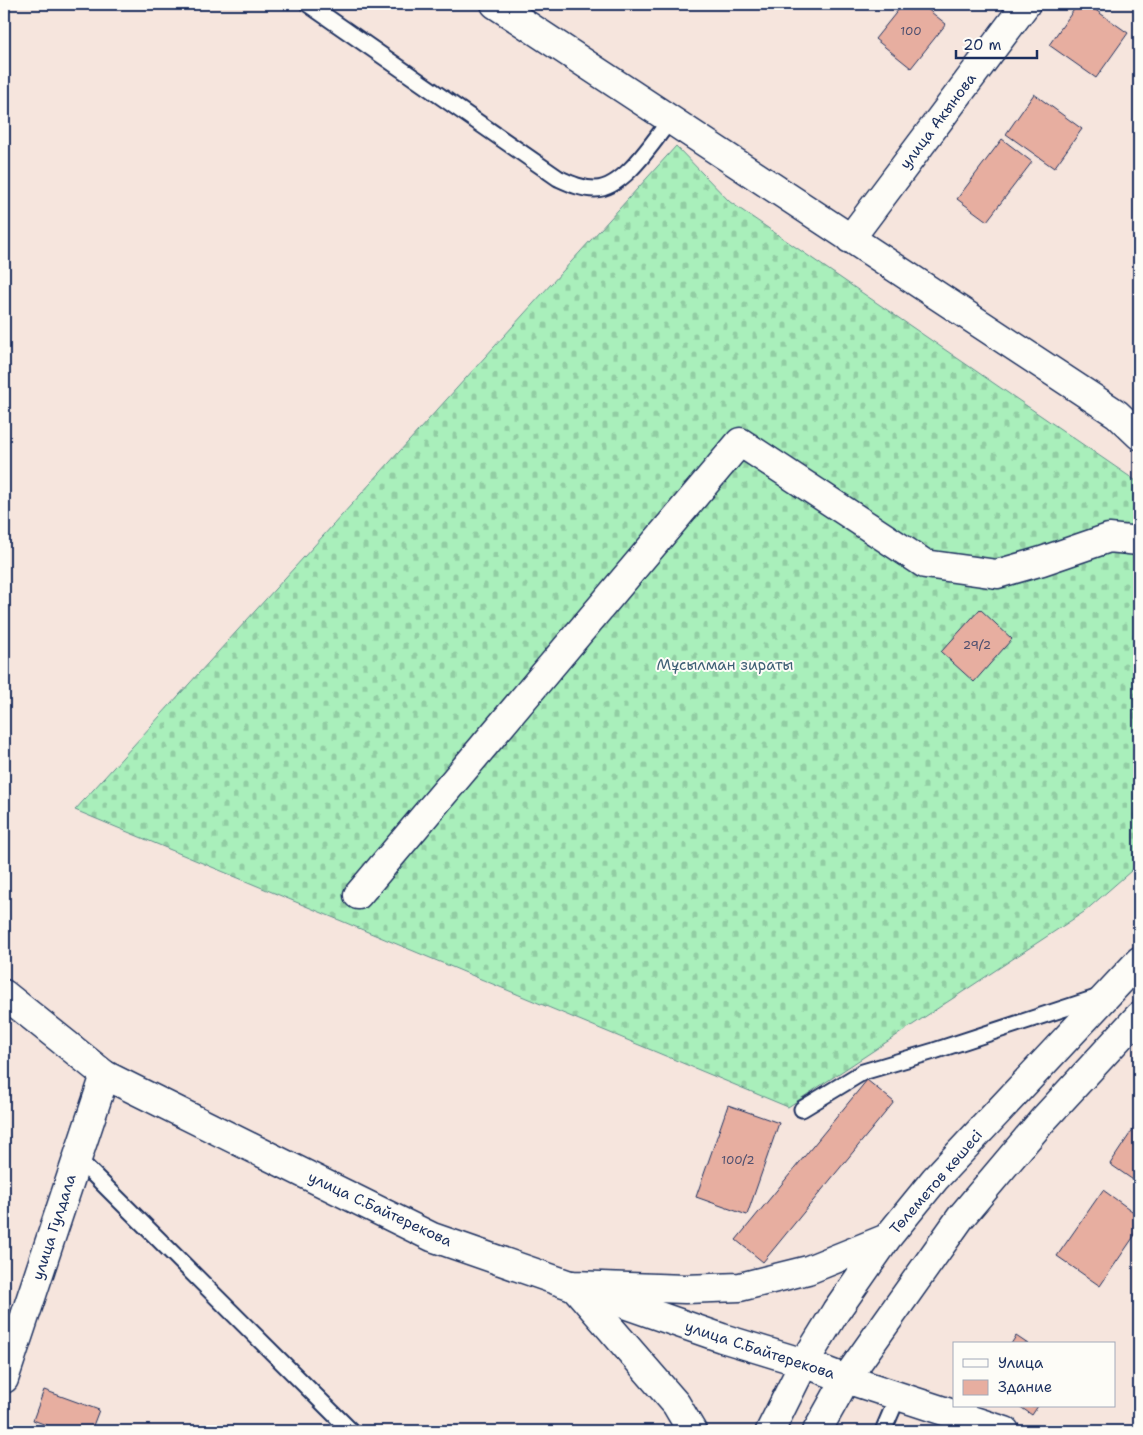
<svg xmlns="http://www.w3.org/2000/svg" width="1143" height="1435" viewBox="0 0 1143 1435" font-family="'Shantell Sans',sans-serif">
<style>
.cemetery{fill:url(#cemetery-stones);stroke:#628f8c}
.building{fill:#e7aea0;stroke:#1b2f5e}
.lines{fill:none;stroke-linecap:round;stroke-linejoin:round}
.service-casing{stroke:#1b2f5e;stroke-width:19}
.minor-casing{stroke:#1b2f5e;stroke-width:31}
.secondary-casing{stroke:#1b2f5e;stroke-width:31}
.primary-casing{stroke:#1b2f5e;stroke-width:31}
.service{stroke:#fdfcf7;stroke-width:15}
.minor{stroke:#fdfcf7;stroke-width:28}
.secondary{stroke:#fdfcf7;stroke-width:28}
.primary{stroke:#fdfcf7;stroke-width:28}
.labels{text-anchor:middle;stroke-width:4;stroke-linejoin:round;paint-order:stroke}
.number-label{font-size:12px;fill:#4e4f6e}
.street-label{font-size:15px;fill:#1b2f5e;stroke:#fdfcf7}
.park-label{font-size:15px;fill:#3e5f75;stroke:#fdfcf7}
</style>
<defs>
<pattern id="cemetery-stones" width="16" height="16" patternUnits="userSpaceOnUse" patternTransform="scale(1.25)"><rect width="16" height="16" fill="#a9efbb"/><path d="M2 7V4a2 2 0 0 1 4 0v3zM10 15v-3a2 2 0 0 1 4 0v3z" fill="#91cda3"/></pattern>
</defs>
<rect width="100%" height="100%" fill="#f6e5dd"/>
<filter id="ink" filterUnits="userSpaceOnUse"><feTurbulence type="fractalNoise" baseFrequency=".02" numOctaves="2"/><feDisplacementMap in="SourceGraphic" scale="10" xChannelSelector="R" yChannelSelector="G"/><feConvolveMatrix kernelMatrix="1 2 1 2 8 2 1 2 1" color-interpolation-filters="sRGB"/></filter>
<g filter="url(#ink)">
<path class="cemetery" d="M676 146 730 202 1139 483V864L1084 912 788 1107 75 810Z"/>
<path class="building" d="M903 4H921L946 24 911 68 875 39Z
M1078 4H1087L1128 33 1096 78 1049 45Z
M1034 94 1082 129 1054 168 1006 134Z
M1002 139 1032 162 987 221 957 199Z
M980 609 1012 639 974 682 941 652Z
M867 1080 894 1102 763 1262 736 1240Z
M728 1105 779 1123 747 1215 696 1197Z
M1139 1120V1184L1110 1164Z
M1103 1190 1139 1216V1229L1100 1286 1057 1256Z
M1016 1336 1028 1344H1011Z
M44 1390 99 1410 91 1431H62L33 1420Z
M1019 1406H1038L1032 1415Z"/>
<g class="lines">
<g class="service-casing">
<path id="service" d="M308 4 558 178C569 183 581 189 595 189 624 189 654 140 670 120
M802 1109 863 1072 934 1051 1099 997
M77 1158 351 1431
M883 1431 898 1396"/>
</g>
<g class="minor-casing">
<path id="minor" d="M495 4 1117 414 1139 435
M850 239 1026 4
M358 895 740 442 925 564 997 574 1042 561 1109 538 1139 541
M4 1379 105 1075
M846 1379 1005 1431"/>
</g>
<g class="secondary-casing">
<path id="secondary" d="M4 994 105 1075 432 1237 722 1338 804 1363 846 1379"/>
</g>
<g class="primary-casing">
<path id="primary" d="M573 1285 685 1289 740 1287 808 1270 887 1238
M573 1285 676 1404 692 1431
M770 1431 804 1363 836 1311 887 1238 935 1179 1139 961
M817 1431 846 1379 961 1217 1042 1121 1139 1016"/>
</g>
<use href="#service" class="service"/>
<use href="#minor" class="minor"/>
<use href="#secondary" class="secondary"/>
<use href="#primary" class="primary"/>
</g>
</g>
<g class="labels">
<g class="number-label">
<text x="911" y="35">100</text>
<text x="977" y="649">29/2</text>
<text x="738" y="1164">100/2</text>
</g>
<g class="street-label">
<text transform="translate(938 121) rotate(-53)" y="5">улица Акынова</text>
<text transform="translate(936 1182) rotate(-49)" y="5">Төлеметов көшесі</text>
<text transform="translate(380 1209) rotate(25)" y="5">улица С.Байтерекова</text>
<text transform="translate(54 1227) rotate(-72)" y="5">улица Гулдала</text>
<text transform="translate(760 1350) rotate(18)" y="5">улица С.Байтерекова</text>
</g>
<g class="park-label">
<text x="725" y="670">Мұсылман зираты</text>
</g>
</g>
<rect width="1143" height="1435" fill="none" stroke="#fdfcf7" stroke-width="20"/>
<rect x="10" y="10" width="1123" height="1415" fill="none" stroke="#1b2f5e" stroke-width="2" filter="url(#ink)"/>
<rect x="953" y="1342" width="162" height="65" fill="#fdfcf7" stroke="#a3aaba"/>
<rect x="963" y="1359" width="25" height="8" fill="#fdfcf7" stroke="#a3aaba"/>
<text x="998" y="1368" font-size="15" fill="#1b2f5e">Улица</text>
<rect x="963" y="1380" width="25" height="15" fill="#e7aea0" stroke="#a3aaba"/>
<text x="998" y="1392" font-size="15" fill="#1b2f5e">Здание</text>
<path d="M956 50v8h81v-8" fill="none" stroke="#1b2f5e" stroke-width="2.5"/>
<text x="963" y="50" font-size="15" fill="#1b2f5e" stroke="#fdfcf7" stroke-width="4" paint-order="stroke">20 m</text>
</svg>
